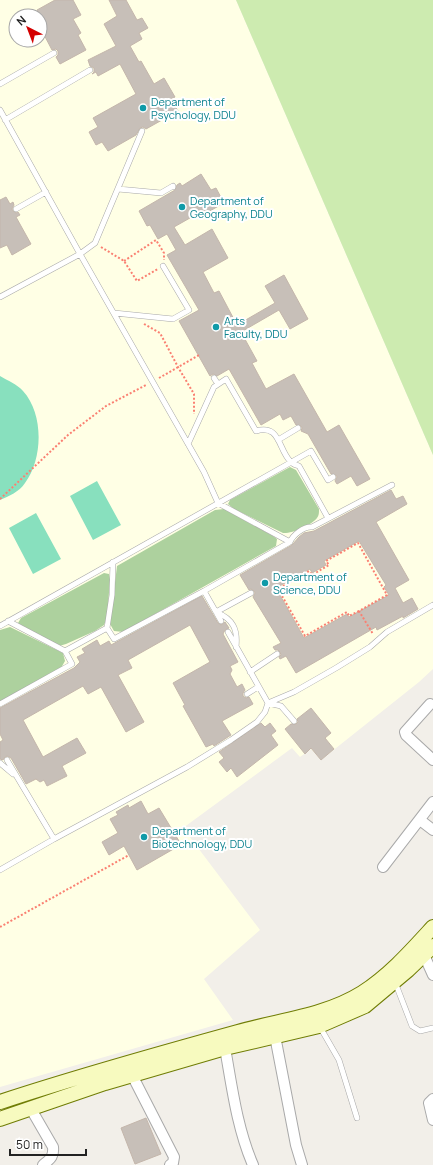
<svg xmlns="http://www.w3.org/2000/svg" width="433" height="1165" viewBox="0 0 433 1165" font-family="Manrope,sans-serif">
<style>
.education{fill:#ffffe5;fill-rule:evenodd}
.grass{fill:#cdebb0}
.forest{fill:#add19e}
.pitch{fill:#88e0be}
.building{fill:#c7bfb8;stroke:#c4b6ab;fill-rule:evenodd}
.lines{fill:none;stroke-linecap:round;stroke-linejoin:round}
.service-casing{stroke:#a9a9a9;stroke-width:6}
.minor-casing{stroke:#a9a9a9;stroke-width:12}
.secondary-casing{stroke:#707d05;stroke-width:16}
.path{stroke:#fa8072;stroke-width:2;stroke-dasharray:2 2;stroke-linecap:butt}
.service{stroke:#fff;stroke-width:5}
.minor{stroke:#fff;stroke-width:10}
.secondary{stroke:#f7fabf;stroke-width:14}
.culture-dot{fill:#0f9aa8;stroke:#fff;stroke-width:1.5}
.labels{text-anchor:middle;stroke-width:4;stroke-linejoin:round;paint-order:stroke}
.culture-label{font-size:11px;fill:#0d838f;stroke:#fff;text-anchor:start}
</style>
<rect width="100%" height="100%" fill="#f2efe9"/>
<path class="education" d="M0 0H236L433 455V669L419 682 321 760 311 749 300 757 292 748 183 828 260 930 204 979 233 1020 0 1087ZM16 16H40V40H16Z"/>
<path class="grass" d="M236 0H433V455Z"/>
<path class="forest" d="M290 467 296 470 319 509C319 513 319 515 317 518 312 525 291 534 283 533L234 509 228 504 230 500Z
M224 509 273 536 277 539 276 546 123 632 114 631 110 624 117 566 215 510Z
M104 573 109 574 110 580 107 618 104 625 95 631 66 644 59 646 20 625 18 623 21 618Z
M10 627 59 651 63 653 65 661 61 668 0 702V630Z"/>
<path class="pitch" d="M0 376C8 381 17 384 23 391 44 414 43 459 25 483 19 492 9 496 0 500Z
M97 481 121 525 93 540 70 496Z
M36 513 61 559 33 574 9 528Z"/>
<path class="building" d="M55 0H73L81 15 73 19 81 33 78 35 86 50 60 64 56 57 58 55V51L56 49 52 50 40 27V15L37 10Z
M109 0H126L137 20 142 18 148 28 139 33 142 39 130 46 139 62 141 61 154 84 164 78 175 97 171 99 178 111 146 129 143 127 140 128 136 135 108 151 102 142 96 145 89 132 98 127 93 118 136 94 120 64 98 76 96 72 92 74 94 72V68L90 66 88 60 116 46 104 24 117 16Z
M201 174 211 190 216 188 224 203 199 217 197 214 174 227 185 245 212 229 228 258 203 272 214 293 219 291 237 325 275 303 265 286 284 275 308 319 290 329 279 310 241 332 257 361 252 363 266 389 294 374 327 432 339 425 370 479 357 486 351 476 337 484 335 481 337 477 336 475 331 474 308 434 301 431 302 428 301 426 296 425 291 416 283 420 280 414 261 425 229 369 217 376 213 374 210 376 179 321 199 310 167 255 176 250 167 234 158 239 150 225 147 226 139 211 175 190 177 185 180 183 182 186Z
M6 197 10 204 13 202 14 205 12 209 13 211 16 213 18 212 20 215 16 217 31 244 12 255 7 245 0 248V200Z
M391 490 396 499 403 496 407 504 376 522 409 580 395 588 403 603 412 598 418 609 403 618V616L377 630 376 627 296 673 286 656 280 659 279 657 281 655 280 652 278 650H275L273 647 281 643 253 597 255 593 254 591 251 589 249 590 240 575 292 545 299 537 304 533 314 531ZM359 541 386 585 384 587 389 595 349 617 347 614 304 638 276 588 310 569 312 573 326 565 324 561Z
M202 596 218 623 221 625 225 622 229 628 225 630 223 634 238 662 230 666 232 670 230 674 237 687 242 684 245 690 243 693V696L246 698 249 697 253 704 222 721 231 735 214 746 213 744 206 747 183 706 185 705 173 683 210 662 190 625 128 660 132 668 118 675 144 722 126 732 101 687 88 694 83 686 23 720 43 757 77 738 86 753 62 766 67 776 47 786 44 780 40 782 36 779 26 784 11 758 7 756 4 758 3 760 0 759V742L3 740 0 734V708L74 668 80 662 77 657 85 653 82 649 97 640 100 646 109 641 111 645Z
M311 708 331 733 325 738 334 749 321 760 311 748 305 754 285 729 291 724H296L298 722 297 719Z
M261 723 265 727 270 723 276 731 271 735 278 745 237 777 231 768 227 772 219 762 224 758 219 752Z
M141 801 148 814 159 808 179 841 175 844 177 847 137 870 124 846 109 855 102 842 118 833 110 819 118 815 116 812 128 805 129 808Z
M146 1118 161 1154 135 1164 121 1128Z"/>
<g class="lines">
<g class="service-casing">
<path id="service" d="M0 84 54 53
M0 110 80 254 204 472 218 503 290 542
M5 120 90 70
M118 189 161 193 173 186V187
M16 209 46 192
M0 297 80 254 95 243 142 131
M114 313 173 319 189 310 163 266
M214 378 218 384
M278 440 298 428
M188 444 214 387 226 379 256 431C280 424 278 448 290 461 292 464 296 465 299 466L328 518
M204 591 221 621
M216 612C233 619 238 629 236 647
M216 612 251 593
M8 621 65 651
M0 626 311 451 328 480 333 477
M107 628 112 595 113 562
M250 672 277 654
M247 694 258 687
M268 703 294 692 336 668 370 647 387 632 433 605
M268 703 281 706 294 721
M0 704 72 664 65 651 107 628 114 639 204 591 290 542C293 535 304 526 312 527L392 485
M7 760 54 839
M0 763 13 774
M0 870 54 839 187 767 231 740 257 722 265 712 268 703 228 632
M395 982 412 1026 420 1031 433 1028
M320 1027 339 1060 357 1118"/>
</g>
<g class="minor-casing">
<path id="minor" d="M430 704 405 732 406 735 433 760
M420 820 433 830
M383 867 433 802
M424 955 433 975
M275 1036 296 1145 302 1165
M225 1048C232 1087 237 1128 253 1165
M132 1075 174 1157 173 1163 170 1165
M433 1099 429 1103 433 1120
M31 1109 53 1147C54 1157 50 1159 43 1165"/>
</g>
<g class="secondary-casing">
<path id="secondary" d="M0 1102C79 1076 158 1054 238 1032 280 1020 325 1016 362 993 390 975 411 951 433 927
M0 1119 105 1083 225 1048 319 1026 365 1006 408 970 433 946"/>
</g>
<path class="path" d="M101 247 124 261 137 281 158 269
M124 261 156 240 164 253V260
M144 324 160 333 178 367 194 394V414
M159 378 199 355
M0 499 68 435 106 406 146 385
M359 611 349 616 347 612 305 636 278 589 309 571 312 575 329 565 326 561 358 543 387 595 359 611 373 634
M0 927 129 855"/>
<use href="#service" class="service"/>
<use href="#minor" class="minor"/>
<use href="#secondary" class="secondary"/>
</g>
<g class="culture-dot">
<circle cx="143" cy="108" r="4"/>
<circle cx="182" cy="207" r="4"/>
<circle cx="216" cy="327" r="4"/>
<circle cx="265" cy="583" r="4"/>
<circle cx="144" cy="837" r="4"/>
</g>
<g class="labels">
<g class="culture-label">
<text x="151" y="106">Department of<tspan x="151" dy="13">Psychology, DDU</tspan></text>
<text x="190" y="205">Department of<tspan x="190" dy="13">Geography, DDU</tspan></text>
<text x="224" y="325">Arts<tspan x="224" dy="13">Faculty, DDU</tspan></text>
<text x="273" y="581">Department of<tspan x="273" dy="13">Science, DDU</tspan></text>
<text x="152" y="835">Department of<tspan x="152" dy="13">Biotechnology, DDU</tspan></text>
</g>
</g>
<g transform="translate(28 28) rotate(318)"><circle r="19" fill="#ffffff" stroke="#a7a7a7"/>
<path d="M0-3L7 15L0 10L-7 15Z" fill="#d40000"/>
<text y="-6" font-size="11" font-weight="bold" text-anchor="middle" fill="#222222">N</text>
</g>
<path d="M10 1149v6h76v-6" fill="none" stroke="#222222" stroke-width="2"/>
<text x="16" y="1149" font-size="12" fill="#222222" stroke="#ffffff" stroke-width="3" paint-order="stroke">50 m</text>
</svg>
